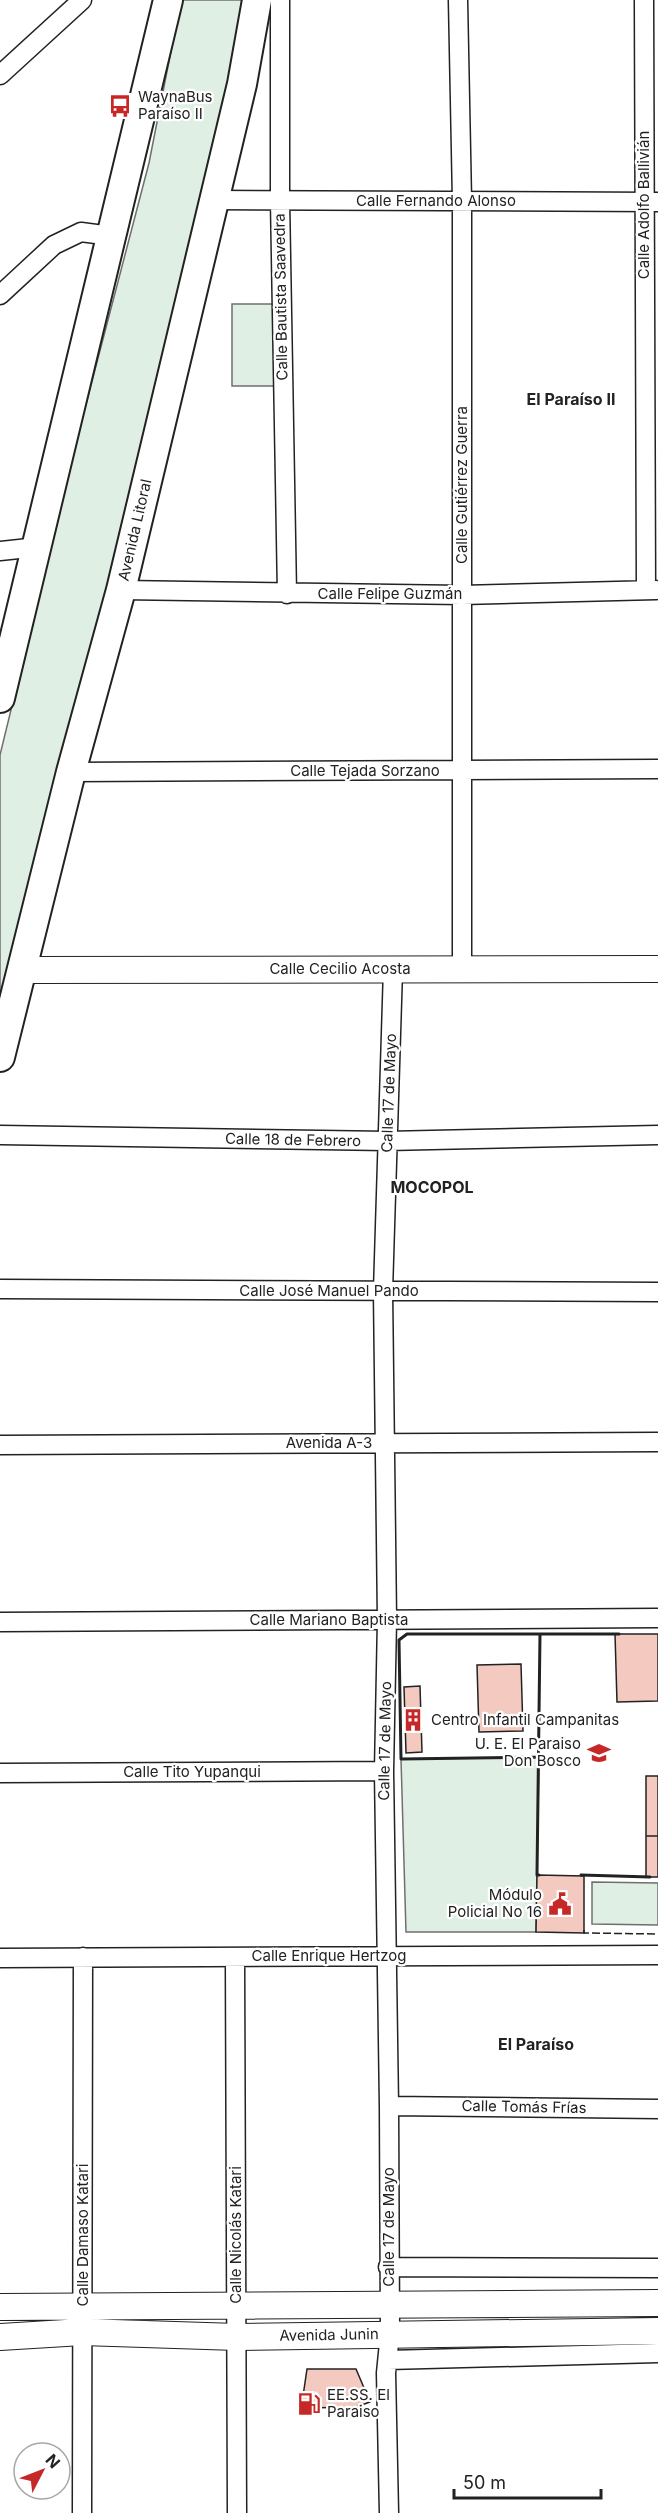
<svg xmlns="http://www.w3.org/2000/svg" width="658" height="2513" viewBox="0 0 658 2513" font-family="Inter,sans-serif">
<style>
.green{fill:#e0efe3;stroke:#6f6f6f;stroke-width:1.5}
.building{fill:#f3c9c0;stroke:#222;stroke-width:1.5}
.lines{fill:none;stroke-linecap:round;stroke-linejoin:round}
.street-casing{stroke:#222;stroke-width:21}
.secondary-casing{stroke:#222;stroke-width:28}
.primary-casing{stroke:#222;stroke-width:32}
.street{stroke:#fff;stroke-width:18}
.secondary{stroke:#fff;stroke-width:26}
.primary{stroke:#fff;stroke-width:28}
.fence{stroke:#222;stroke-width:1.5;stroke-dasharray:8 3;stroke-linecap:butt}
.wall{stroke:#222;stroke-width:3}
.labels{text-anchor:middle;stroke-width:4.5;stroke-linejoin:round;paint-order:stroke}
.poi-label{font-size:15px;fill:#222;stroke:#fff;text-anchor:start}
.street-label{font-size:15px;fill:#222;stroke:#fff}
.neighbourhood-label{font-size:16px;font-weight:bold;fill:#222;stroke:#fff}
</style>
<rect width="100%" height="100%" fill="#fff"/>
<path class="green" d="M181 0H248L209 181 0 1021V755L79 431 149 163Z
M232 304H283V386H232Z
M539 1757 536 1932H406L401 1759Z
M592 1882 658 1883V1925L592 1924Z"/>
<path class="building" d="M615 1634H658V1701L617 1702Z
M521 1664 523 1731 479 1732 477 1665Z
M420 1686 422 1752 406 1753 404 1687Z
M646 1776H658V1836H646Z
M646 1836H658V1877H646Z
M537 1875 584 1876V1933L536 1932Z
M307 2369H356L370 2402 356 2407 307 2408 302 2403Z"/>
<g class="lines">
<g class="street-casing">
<path id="street" d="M280 0V200L287 594
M458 0 462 201V969
M644 0 646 590
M0 75 82 0
M213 200 658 202
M0 295 54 245 81 232 111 236
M0 551 38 547
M121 590 462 595 656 590
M71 772 658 769
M0 1135 387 1141 658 1135
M0 1289 658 1292
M0 1445 658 1442
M0 1622 658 1618
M0 1773 384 1771
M235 1957 237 2513
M0 1958 658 1955
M389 2106 658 2109
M388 2267 658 2268
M388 2360 658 2353
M82 2513 83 1957
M389 2513 386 2373 390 2333 389 2106 384 1771 387 1620 383 1291 393 969"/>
</g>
<g class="secondary-casing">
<path id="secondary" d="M22 970 658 969
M0 2307 658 2303
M0 2337 82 2332 237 2337 658 2331"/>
</g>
<g class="primary-casing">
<path id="primary" d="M0 698 168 0
M0 1057 71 772 121 590 242 84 257 0"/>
</g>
<use href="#street" class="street"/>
<use href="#secondary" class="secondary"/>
<use href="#primary" class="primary"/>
<path class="fence" d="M584 1930V1933L658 1934"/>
<path class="wall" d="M538 1757 401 1759 399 1640 407 1634H619
M539 1875H537L540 1634
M581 1875 650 1877"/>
</g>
<defs>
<g id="bus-bare" transform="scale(1.8)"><path d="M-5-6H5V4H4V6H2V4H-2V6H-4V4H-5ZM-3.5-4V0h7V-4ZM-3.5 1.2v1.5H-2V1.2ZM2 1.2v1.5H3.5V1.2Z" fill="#c62828" stroke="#fff" stroke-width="2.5" paint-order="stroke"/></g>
<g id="building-bare" transform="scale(1.8)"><path d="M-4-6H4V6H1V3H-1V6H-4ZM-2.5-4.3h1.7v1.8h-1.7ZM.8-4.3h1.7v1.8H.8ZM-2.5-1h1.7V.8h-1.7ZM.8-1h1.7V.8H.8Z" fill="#c62828" stroke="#fff" stroke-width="2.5" paint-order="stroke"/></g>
<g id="school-bare" transform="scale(1.8)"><path d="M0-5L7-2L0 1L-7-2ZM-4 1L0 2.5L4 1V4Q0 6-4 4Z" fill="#c62828" stroke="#fff" stroke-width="2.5" paint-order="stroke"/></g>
<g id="civic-bare" transform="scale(1.8)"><path d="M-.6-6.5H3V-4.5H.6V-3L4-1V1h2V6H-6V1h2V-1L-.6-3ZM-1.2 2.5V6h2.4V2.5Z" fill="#c62828" stroke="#fff" stroke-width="2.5" paint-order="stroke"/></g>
<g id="fuel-bare" transform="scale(1.8)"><path d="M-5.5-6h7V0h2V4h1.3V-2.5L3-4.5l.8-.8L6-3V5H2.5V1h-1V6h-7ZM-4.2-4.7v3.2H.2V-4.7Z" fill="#c62828" stroke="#fff" stroke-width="2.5" paint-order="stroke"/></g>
</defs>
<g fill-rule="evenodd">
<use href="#bus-bare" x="120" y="106"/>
<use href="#building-bare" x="413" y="1720"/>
<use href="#school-bare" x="599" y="1753"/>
<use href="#civic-bare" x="560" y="1904"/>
<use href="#fuel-bare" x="309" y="2404"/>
</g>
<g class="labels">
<g class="poi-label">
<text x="138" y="102">WaynaBus<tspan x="138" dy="17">Paraíso II</tspan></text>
<text x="431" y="1725">Centro Infantil Campanitas</text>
<text x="581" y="1749" text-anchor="end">U. E. El Paraiso<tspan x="581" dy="17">Don Bosco</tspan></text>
<text x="542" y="1900" text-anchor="end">Módulo<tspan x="542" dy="17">Policial No 16</tspan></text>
<text x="327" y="2400">EE.SS. El<tspan x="327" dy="17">Paraiso</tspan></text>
</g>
<g class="street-label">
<text x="436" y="206">Calle Fernando Alonso</text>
<text transform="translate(644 205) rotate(-90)" y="5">Calle Adolfo Ballivián</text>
<text transform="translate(281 297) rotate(-91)" y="5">Calle Bautista Saavedra</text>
<text transform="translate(462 485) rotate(-90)" y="5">Calle Gutiérrez Guerra</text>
<text transform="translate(135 530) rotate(-77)" y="5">Avenida Litoral</text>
<text x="390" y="599">Calle Felipe Guzmán</text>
<text x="365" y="776">Calle Tejada Sorzano</text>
<text x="340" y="974">Calle Cecilio Acosta</text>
<text transform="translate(389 1093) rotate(-88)" y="5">Calle 17 de Mayo</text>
<text transform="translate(293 1140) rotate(1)" y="5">Calle 18 de Febrero</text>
<text x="329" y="1296">Calle José Manuel Pando</text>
<text x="329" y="1448">Avenida A-3</text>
<text x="329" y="1625">Calle Mariano Baptista</text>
<text transform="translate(385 1741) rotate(-89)" y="5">Calle 17 de Mayo</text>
<text x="192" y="1777">Calle Tito Yupanqui</text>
<text x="329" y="1961">Calle Enrique Hertzog</text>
<text transform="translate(524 2107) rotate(1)" y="5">Calle Tomás Frías</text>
<text transform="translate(389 2227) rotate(-90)" y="5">Calle 17 de Mayo</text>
<text transform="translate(83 2235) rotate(-90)" y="5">Calle Damaso Katari</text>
<text transform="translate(236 2235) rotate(-90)" y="5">Calle Nicolás Katari</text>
<text transform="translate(329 2335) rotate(-1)" y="5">Avenida Junin</text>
</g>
<g class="neighbourhood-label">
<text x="571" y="405">El Paraíso II</text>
<text x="432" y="1193">MOCOPOL</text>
<text x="536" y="2050">El Paraíso</text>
</g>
</g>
<g transform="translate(42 2471) rotate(48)"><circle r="28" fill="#ffffff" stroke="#a7a7a7" stroke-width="1.5"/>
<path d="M0-4.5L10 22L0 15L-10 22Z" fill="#c62828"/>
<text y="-9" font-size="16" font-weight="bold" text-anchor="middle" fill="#222222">N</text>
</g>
<path d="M454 2489v9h147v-9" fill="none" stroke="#222222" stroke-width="3"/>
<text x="463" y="2489" font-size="18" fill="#222222" stroke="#ffffff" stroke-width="4.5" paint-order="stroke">50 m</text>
</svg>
